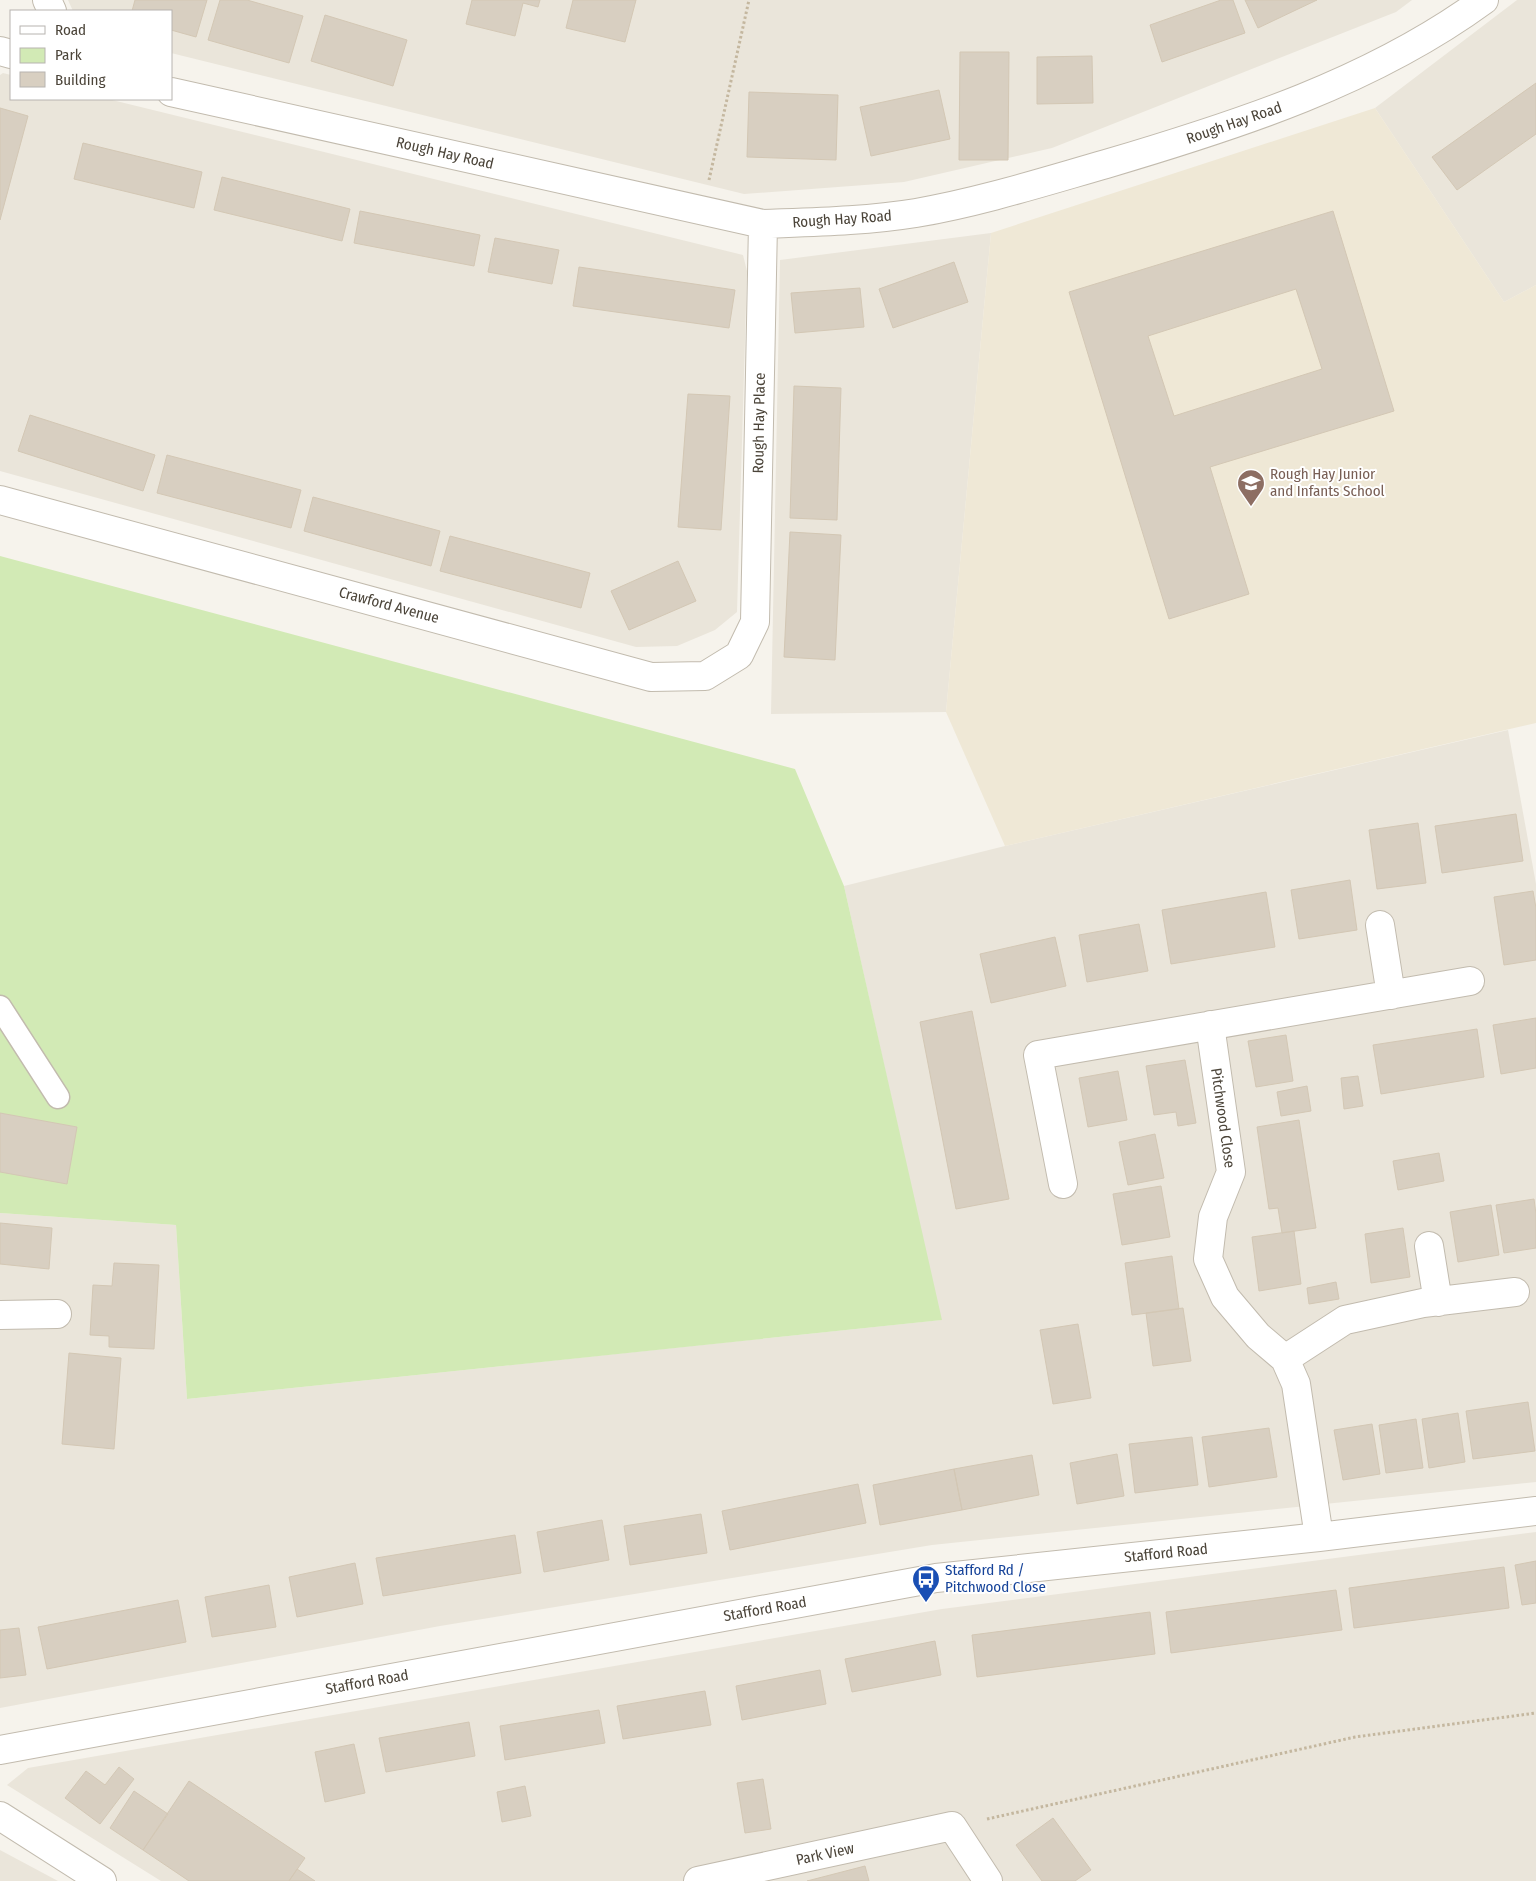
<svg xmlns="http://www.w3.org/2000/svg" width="1536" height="1881" viewBox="0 0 1536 1881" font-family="'Fira Sans Condensed',sans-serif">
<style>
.residential{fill:#eae5da}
.education{fill:#efe8d6}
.green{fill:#d2eab5}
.building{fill:#d8cfc1;stroke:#d3c7b4;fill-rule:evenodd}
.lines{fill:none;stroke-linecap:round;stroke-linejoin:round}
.service-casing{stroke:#c2bbae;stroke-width:25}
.minor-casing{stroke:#c2bbae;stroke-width:30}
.tertiary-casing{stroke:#c2bbae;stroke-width:30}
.path{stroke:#c4b79f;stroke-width:3;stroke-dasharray:2.5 2.5;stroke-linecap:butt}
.service{stroke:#fff;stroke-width:22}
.minor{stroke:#fff;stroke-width:28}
.tertiary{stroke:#fff;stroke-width:28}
.labels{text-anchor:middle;stroke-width:4;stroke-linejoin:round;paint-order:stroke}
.street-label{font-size:15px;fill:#4b4439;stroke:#fff}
.education-label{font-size:15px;fill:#785e54;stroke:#fff;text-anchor:start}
.transit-label{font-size:15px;fill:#164399;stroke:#fff;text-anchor:start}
</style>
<rect width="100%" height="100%" fill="#f6f3ec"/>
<path class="residential" d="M68 0H1412L1396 12 1052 148 904 182 744 194 171 53V11H73Z
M1517 0H1536V285L1504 302 1375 108Z
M3 73 11 75V99H108L743 255 747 271 737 612 715 630 677 646 636 647 0 471V75Z
M991 233 946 712 771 714 780 260Z
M1508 730 1536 884V1482L932 1545 440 1626 0 1708V1213L176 1225 187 1399 941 1320 844 886 1005 846Z
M1536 1532V1881H161L7 1785 28 1768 942 1609Z
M0 1850 58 1881H0Z"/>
<path class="education" d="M1375 108 1504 302 1536 285V723L1005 846 946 712 991 233Z"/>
<path class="green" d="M0 556 795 769 844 886 942 1320 187 1399 176 1225 0 1213Z"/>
<path class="building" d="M135 0H207L196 37 171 30V11H132Z
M220 0H247L303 16 289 63 208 40Z
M472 0H540L538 7 523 3 515 36 466 24Z
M573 0H636L625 42 566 28Z
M1221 0H1233L1245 33 1162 62 1150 25Z
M1245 0H1317L1258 28Z
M325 15 407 40 393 86 311 61Z
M960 52H1009L1008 160H959Z
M1092 56 1093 103 1037 104V57Z
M1536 83V134L1457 190 1432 157Z
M939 90 950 139 871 156 860 107Z
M749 92 838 95 836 160 747 157Z
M0 108 28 116 0 220Z
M83 143 202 172 194 208 74 179Z
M222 177 350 209 342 241 214 210Z
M360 211 480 235 474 266 354 243Z
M1333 211 1394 411 1210 467 1249 594 1169 619 1069 292ZM1296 289 1322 369 1174 416 1148 336Z
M495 238 559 250 552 284 488 272Z
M954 262 968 302 893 328 879 289Z
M579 267 735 290 729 328 573 306Z
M860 288 864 327 795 333 791 293Z
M794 386 841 388 837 520 790 518Z
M688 394 730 396 721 530 678 527Z
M30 415 155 455 143 491 18 451Z
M167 455 301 490 291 528 157 493Z
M313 497 440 531 431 566 304 531Z
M790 532 841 535 835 660 784 657Z
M450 536 590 573 581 608 440 571Z
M678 561 696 601 629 630 611 591Z
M1516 814 1523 861 1442 873 1435 826Z
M1418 823 1426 883 1377 889 1369 830Z
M1350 880 1357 930 1299 939 1291 890Z
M1533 891 1536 908V960L1504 965 1494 897Z
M1266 892 1275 947 1171 964 1162 910Z
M1139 924 1148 971 1087 982 1079 935Z
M1055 937 1066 986 991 1003 980 954Z
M972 1011 1009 1199 956 1209 920 1022Z
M1536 1018V1068L1501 1074 1493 1025Z
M1477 1029 1484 1077 1381 1094 1373 1045Z
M1286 1035 1293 1081 1256 1087 1248 1041Z
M1185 1060 1196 1123 1178 1126 1176 1112 1154 1115 1146 1066Z
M1118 1071 1127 1120 1088 1127 1079 1078Z
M1358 1076 1363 1106 1344 1109 1341 1078Z
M1307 1086 1311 1111 1281 1116 1277 1092Z
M0 1113 77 1127 67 1184 0 1172Z
M1299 1120 1316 1228 1282 1233 1278 1208 1269 1209 1257 1127Z
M1155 1134 1164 1178 1128 1185 1119 1142Z
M1439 1153 1444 1181 1398 1190 1393 1161Z
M1161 1186 1170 1237 1122 1245 1113 1194Z
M1534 1199 1536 1214V1248L1504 1253 1496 1205Z
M1491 1205 1499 1255 1458 1262 1450 1212Z
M0 1223 52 1228 49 1269 0 1264Z
M1403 1228 1410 1277 1371 1283 1365 1234Z
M1294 1231 1301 1284 1259 1291 1252 1237Z
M1172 1256 1179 1309 1132 1315 1125 1263Z
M114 1263 159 1265 154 1349 109 1347V1336L90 1335 93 1285 112 1286Z
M1336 1282 1339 1299 1309 1304 1307 1288Z
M1183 1308 1191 1361 1153 1366 1146 1313Z
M1078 1324 1091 1398 1053 1404 1040 1330Z
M69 1353 121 1358 114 1449 62 1444Z
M1528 1402 1535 1451 1473 1459 1466 1411Z
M1458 1413 1465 1462 1429 1468 1422 1419Z
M1416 1419 1423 1468 1386 1473 1379 1425Z
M1372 1424 1380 1474 1343 1480 1334 1430Z
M1269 1428 1277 1477 1209 1487 1202 1437Z
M1192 1437 1198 1485 1135 1493 1129 1444Z
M1117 1454 1124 1496 1077 1504 1070 1463Z
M1032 1455 1039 1495 962 1510 954 1469Z
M954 1469 962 1510 880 1525 873 1485Z
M858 1484 866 1523 730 1550 722 1511Z
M701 1514 707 1553 630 1565 624 1526Z
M602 1520 609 1560 544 1572 537 1532Z
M515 1535 521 1573 383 1596 376 1558Z
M1536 1561V1603L1522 1605 1515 1565Z
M355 1563 363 1604 297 1617 289 1577Z
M1504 1567 1509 1608 1354 1628 1349 1588Z
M269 1585 276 1627 212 1637 205 1597Z
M1336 1590 1342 1630 1171 1653 1166 1612Z
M178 1600 186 1642 47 1669 38 1627Z
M1150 1612 1155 1654 977 1677 972 1635Z
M19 1628 26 1675 0 1678V1630Z
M935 1641 941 1675 852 1692 845 1659Z
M820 1670 826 1704 742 1720 736 1686Z
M705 1691 711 1725 623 1739 617 1706Z
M599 1710 605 1743 505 1760 500 1726Z
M469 1722 475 1756 386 1772 379 1738Z
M354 1744 365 1793 325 1802 315 1752Z
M119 1767 134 1779 100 1824 65 1798 86 1771 105 1785Z
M763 1779 771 1829 745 1833 737 1783Z
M189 1781 305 1858 289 1881H189L143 1850Z
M525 1786 531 1816 502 1822 497 1792Z
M134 1791 168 1814 143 1850 110 1828Z
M1053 1818 1091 1870 1075 1881H1042L1016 1845Z
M865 1866 869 1881H807Z
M297 1869 315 1881H289Z"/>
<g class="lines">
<g class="service-casing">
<path id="service" d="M0 1007 58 1097"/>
</g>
<g class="minor-casing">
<path id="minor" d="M47 0 52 11
M0 51 11 54
M171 92 763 224C814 222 866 221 916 213 980 202 1043 182 1106 164 1238 125 1372 82 1484 0
M0 500 651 677 705 676 739 655 755 622 763 224
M1380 925 1391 995
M1210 1025 1231 1172 1213 1217 1208 1259 1225 1297 1258 1336 1285 1359 1296 1384 1319 1537
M1063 1184 1038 1055 1470 981
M1429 1246 1438 1302
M0 1315 57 1314
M1285 1359 1345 1320 1423 1303 1515 1292
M0 1750 936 1578 1319 1537 1536 1511
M698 1881 952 1826 988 1881"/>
</g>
<g class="tertiary-casing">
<path id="tertiary" d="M0 1816 102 1881"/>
</g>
<path class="path" d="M709 180 749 0
M987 1819 1355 1737 1536 1713"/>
<use href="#service" class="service"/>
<use href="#minor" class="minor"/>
<use href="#tertiary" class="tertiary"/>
</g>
<defs>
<g id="school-pin" transform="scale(1.4375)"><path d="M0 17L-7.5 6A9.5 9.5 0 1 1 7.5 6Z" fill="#8d6e63" stroke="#fff"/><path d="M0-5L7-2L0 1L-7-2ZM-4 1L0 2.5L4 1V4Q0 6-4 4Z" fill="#fff"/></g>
<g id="bus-pin" transform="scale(1.4375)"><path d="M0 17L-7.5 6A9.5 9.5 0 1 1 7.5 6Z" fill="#1a4fb4" stroke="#fff"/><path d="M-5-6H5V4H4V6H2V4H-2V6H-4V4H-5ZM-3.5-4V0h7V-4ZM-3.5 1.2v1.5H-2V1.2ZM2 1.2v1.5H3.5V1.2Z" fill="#fff"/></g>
</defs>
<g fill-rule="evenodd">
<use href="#school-pin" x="1251" y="483"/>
<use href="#bus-pin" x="926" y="1579"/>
</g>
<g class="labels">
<g class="street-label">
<text transform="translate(1234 123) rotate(-19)" y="5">Rough Hay Road</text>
<text transform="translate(445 153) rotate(13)" y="5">Rough Hay Road</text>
<text transform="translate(842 219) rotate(-4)" y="5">Rough Hay Road</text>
<text transform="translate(759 423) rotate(-89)" y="5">Rough Hay Place</text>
<text transform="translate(389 605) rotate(15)" y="5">Crawford Avenue</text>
<text transform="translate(1223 1118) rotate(82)" y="5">Pitchwood Close</text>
<text transform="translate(1166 1553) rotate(-6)" y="5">Stafford Road</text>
<text transform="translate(765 1609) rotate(-10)" y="5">Stafford Road</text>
<text transform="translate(367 1682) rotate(-10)" y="5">Stafford Road</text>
<text transform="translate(825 1854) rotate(-12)" y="5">Park View</text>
</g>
<g class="education-label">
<text x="1270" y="479">Rough Hay Junior<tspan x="1270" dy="17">and Infants School</tspan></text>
</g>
<g class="transit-label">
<text x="945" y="1575">Stafford Rd /<tspan x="945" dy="17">Pitchwood Close</tspan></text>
</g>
</g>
<rect x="10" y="10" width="162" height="90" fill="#ffffff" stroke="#b7b4b0"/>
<rect x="20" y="26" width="25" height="8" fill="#ffffff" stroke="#b7b4b0"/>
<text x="55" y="35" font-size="15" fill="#4b4439">Road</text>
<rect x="20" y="48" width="25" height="15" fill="#d2eab5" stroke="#b7b4b0"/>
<text x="55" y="60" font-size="15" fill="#4b4439">Park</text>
<rect x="20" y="72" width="25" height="15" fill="#d8cfc1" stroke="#b7b4b0"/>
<text x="55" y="85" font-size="15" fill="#4b4439">Building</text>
</svg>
